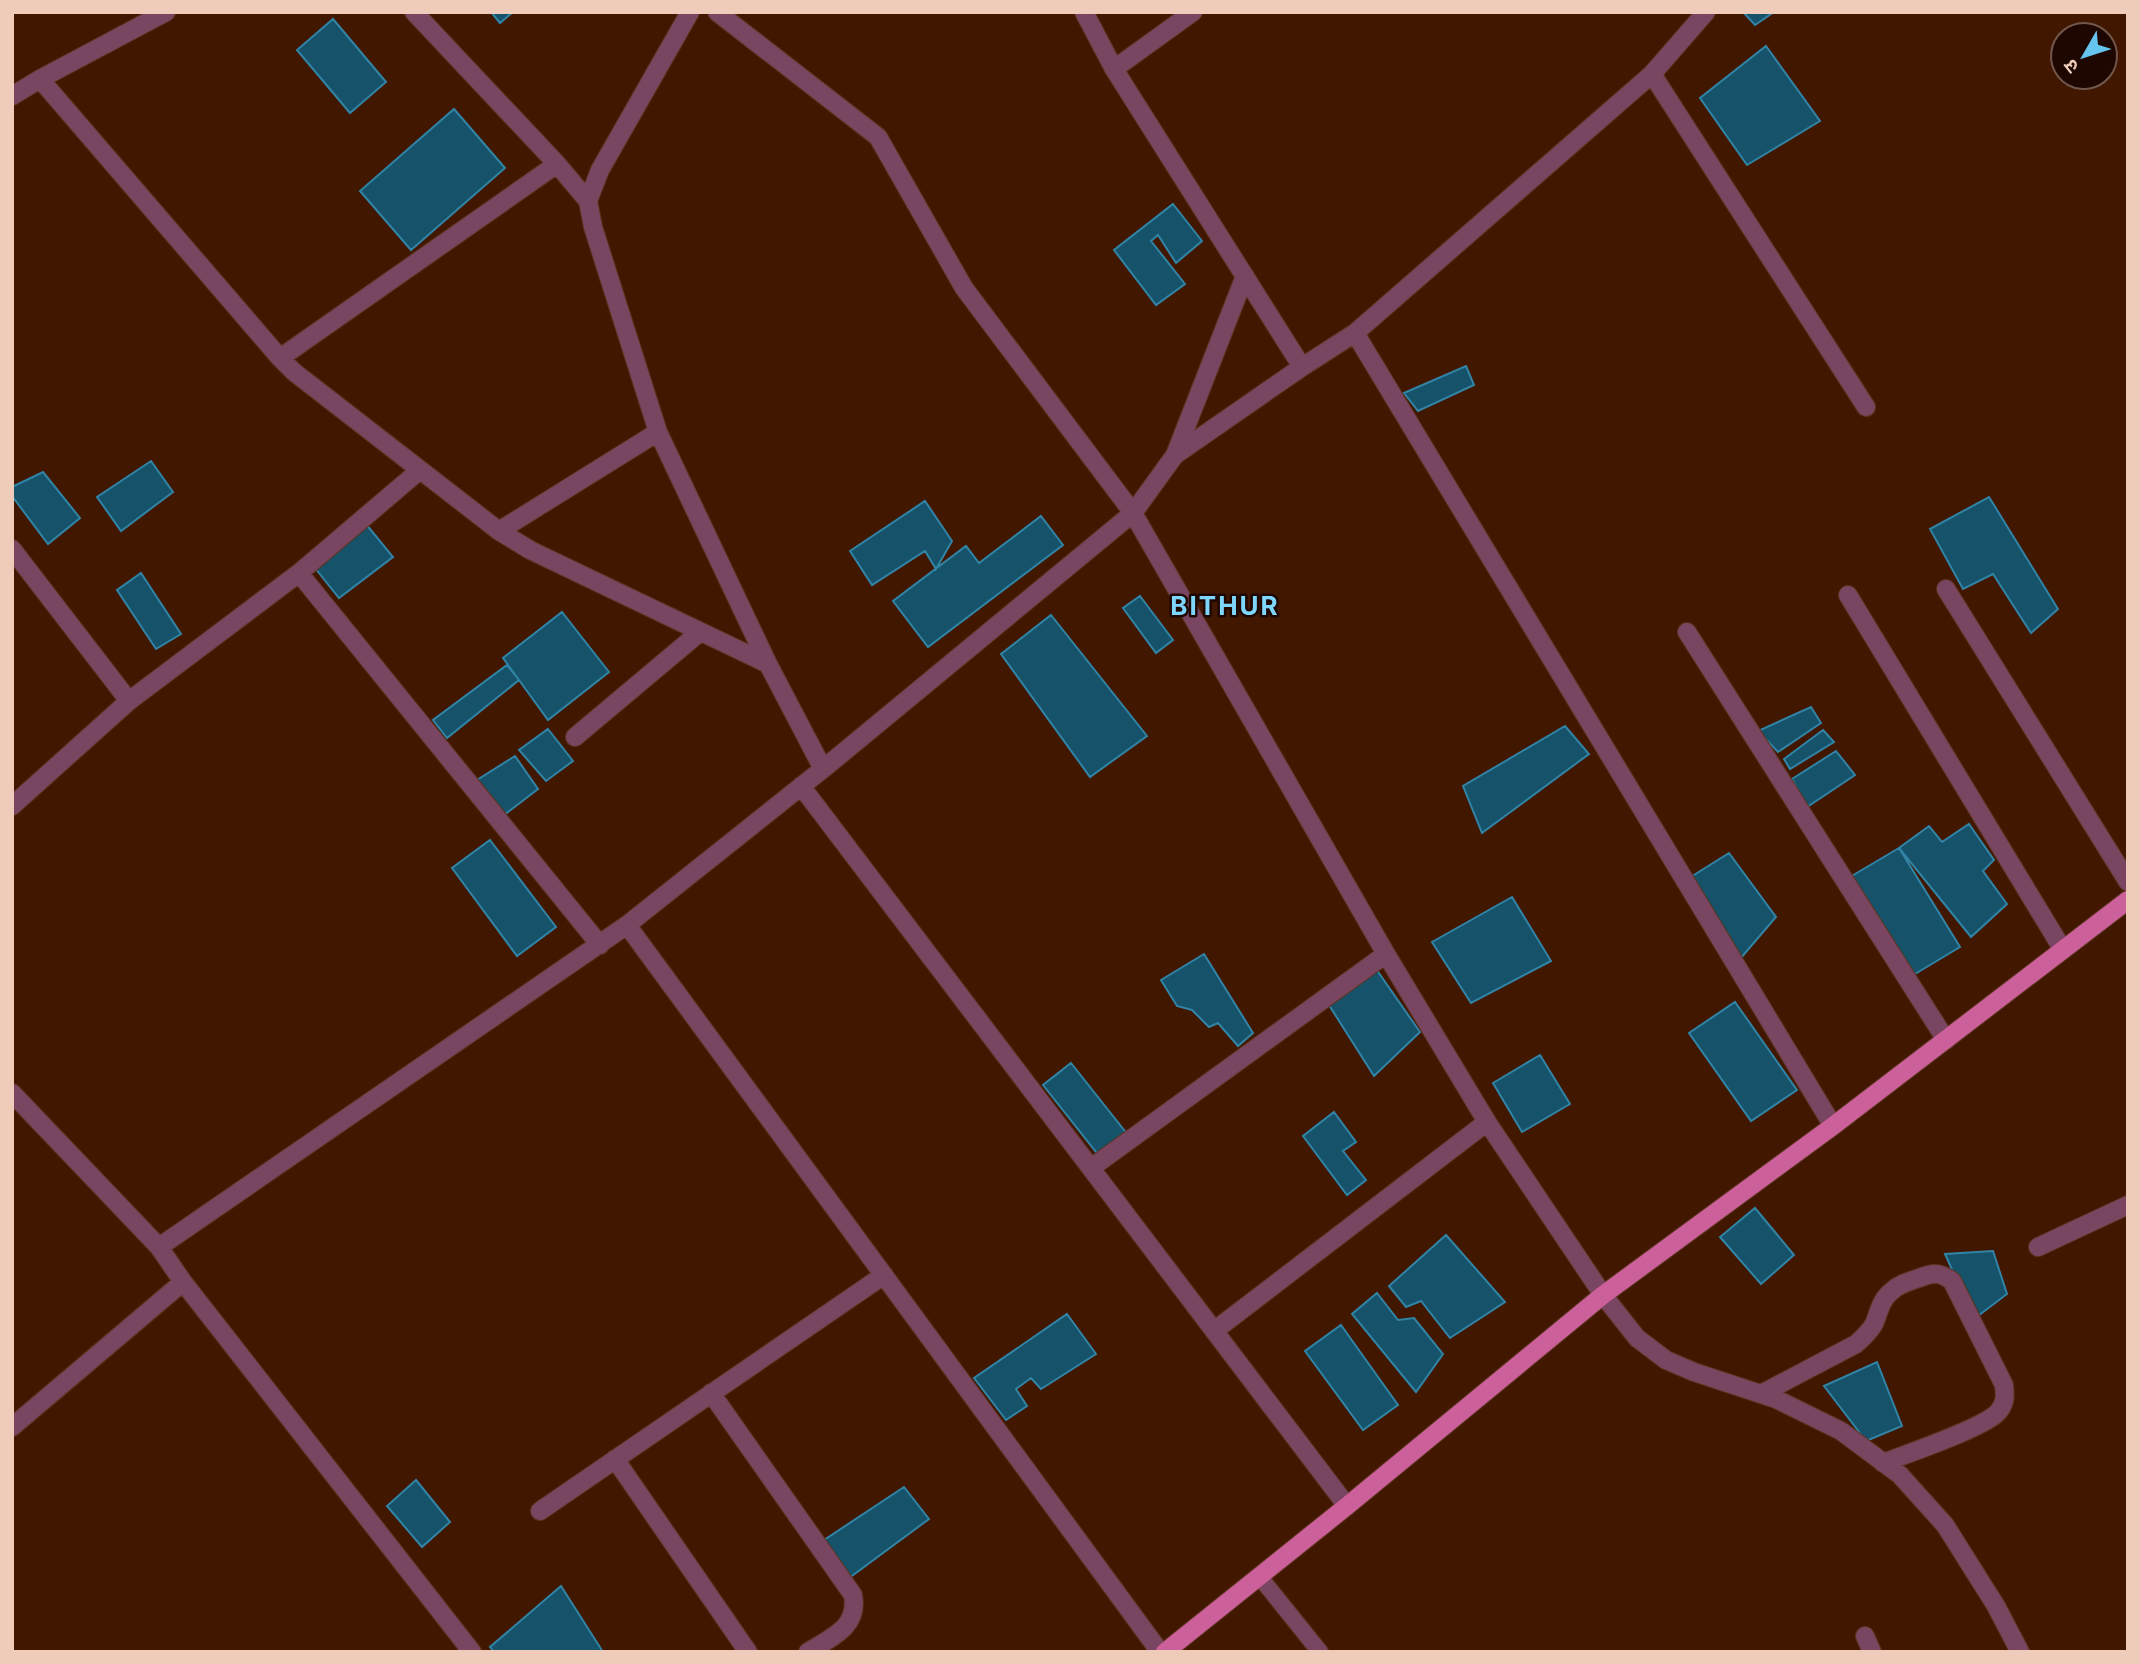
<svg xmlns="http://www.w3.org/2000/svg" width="2140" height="1664" viewBox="0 0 2140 1664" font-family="Inter,'Noto Sans Devanagari',sans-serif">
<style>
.building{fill:#165269;stroke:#3184a6;stroke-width:2}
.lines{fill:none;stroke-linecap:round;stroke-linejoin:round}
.service-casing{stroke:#5d341e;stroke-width:18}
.minor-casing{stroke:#5d341e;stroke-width:20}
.primary-casing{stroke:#5d341e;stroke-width:20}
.service{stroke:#794560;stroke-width:16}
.minor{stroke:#794560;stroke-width:18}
.primary{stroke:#cb609a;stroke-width:18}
.labels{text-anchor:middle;stroke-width:5;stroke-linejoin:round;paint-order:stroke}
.district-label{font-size:26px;font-weight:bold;letter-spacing:2px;fill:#7fd6fd;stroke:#1e0700}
</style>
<rect width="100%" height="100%" fill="#411700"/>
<path class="building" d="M491 12H513L500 23Z
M1743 12H1774L1755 25Z
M333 19 386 82 350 113 297 50Z
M1766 46 1820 121 1747 165 1700 98Z
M454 109 505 168 411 250 360 191Z
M1173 204 1202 241 1176 263 1158 235 1151 241 1185 284 1156 305 1114 250Z
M1466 366 1474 385 1418 411 1404 393Z
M151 461 173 492 121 531 97 497Z
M43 472 80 518 48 544 12 496V487Z
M1989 497 2058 609 2031 633 1993 574 1963 589 1930 529Z
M925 501 952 541 936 569 925 551 872 585 850 551Z
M1041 516 1063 545 928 647 893 601 966 546 979 563Z
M366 524 393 557 339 598 315 568Z
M141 573 181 634 156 649 117 590Z
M1140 596 1173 640 1156 653 1123 608Z
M562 612 609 672 548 720 503 658Z
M1051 615 1147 736 1090 777 1001 654Z
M507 665 519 680 447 738 433 720Z
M1811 707 1821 723 1778 752 1758 731Z
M1565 726 1589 754 1482 833 1463 786Z
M548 729 573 761 546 781 519 750Z
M1823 730 1834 742 1790 769 1784 759Z
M1836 751 1855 775 1807 807 1792 779Z
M515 756 538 789 504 815 477 780Z
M1969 824 1994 860 1983 871 2007 904 1971 937 1899 848 1929 826 1942 842Z
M490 840 556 927 517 956 452 868Z
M1899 848 1960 947 1910 977 1850 877Z
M1729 853 1776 917 1740 959 1686 880Z
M1512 897 1551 961 1471 1003 1432 942Z
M1204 954 1253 1033 1238 1046 1218 1023 1209 1027 1192 1010 1177 1006 1161 980Z
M1374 966 1420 1032 1374 1076 1327 1002Z
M1735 1002 1797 1090 1751 1121 1689 1033Z
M1540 1055 1570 1104 1522 1132 1493 1083Z
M1071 1063 1128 1135 1100 1157 1043 1085Z
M1334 1112 1356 1142 1343 1151 1366 1180 1347 1195 1303 1136Z
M1755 1208 1794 1255 1761 1284 1720 1237Z
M1446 1235 1505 1302 1450 1338 1421 1301 1406 1307 1389 1286Z
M1993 1251 2007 1294 1974 1319 1945 1254Z
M1377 1293 1398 1320 1414 1318 1443 1354 1416 1392 1352 1314Z
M1067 1314 1096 1354 1041 1389 1031 1378 1016 1389 1027 1406 1006 1420 974 1378Z
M1341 1325 1398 1405 1363 1430 1305 1351Z
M1877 1362 1902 1426 1866 1441 1824 1386Z
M416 1480 450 1522 422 1547 387 1506Z
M904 1487 929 1519 845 1581 821 1542Z
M561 1586 603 1652H494L490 1647Z"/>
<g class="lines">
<g class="service-casing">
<path id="service" d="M1259 1576 1320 1652"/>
</g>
<g class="minor-casing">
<path id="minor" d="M166 12 40 79 280 358 294 372 499 531 530 550 768 664
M414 12 557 164 588 201
M690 12 600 170 588 201 593 227 658 432 768 664 823 769
M717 12 878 137 964 288 1133 513 1175 455 1302 367 1355 333 1652 74 1706 12
M1084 12 1114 69
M1193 12 1114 69 1302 367
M1652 74 1866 407
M12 96 40 79
M1355 333 1833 1126
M280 358 557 164
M1175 455 1245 276
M499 531 658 432
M12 549 129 701
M299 573 600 945
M1946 589 2128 882
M1848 595 2063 950
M1687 632 1946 1040
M575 737 700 632
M801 786 1347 1506
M12 806 129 701 299 573 420 470
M627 925 1160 1652
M12 1093 159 1247
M1091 1168 1386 954
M2038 1247 2128 1205
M1214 1331 1487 1122
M711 1393 853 1595C859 1627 832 1637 808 1652
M1761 1394 1856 1344C1863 1338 1869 1332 1874 1324 1879 1312 1881 1299 1892 1291 1900 1283 1911 1281 1922 1277 1934 1272 1941 1273 1952 1281L2004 1385C2005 1395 2006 1402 1999 1411 1987 1427 1906 1454 1883 1463
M12 1427 183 1282
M615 1459 748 1652
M540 1511 884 1275
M1865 1636 1872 1652
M472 1652 183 1282 159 1247 627 925 823 769 1133 513 1386 954 1487 1122 1603 1295 1637 1338 1666 1360 1694 1372 1776 1399 1841 1431 1900 1475 1945 1525 1996 1606 2020 1652"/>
</g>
<g class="primary-casing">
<path id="primary" d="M1165 1652 1347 1506 1603 1295 1833 1126 2128 900"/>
</g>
<use href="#service" class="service"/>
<use href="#minor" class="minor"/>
<use href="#primary" class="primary"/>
</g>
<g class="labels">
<g class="district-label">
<text x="1225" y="615">BITHUR</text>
</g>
</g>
<rect width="2140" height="1664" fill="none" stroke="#efccba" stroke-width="28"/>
<g transform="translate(2084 56) rotate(231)"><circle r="33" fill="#1e0700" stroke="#72564a" stroke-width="2"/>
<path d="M0-5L12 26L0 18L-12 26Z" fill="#65c5ee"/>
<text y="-10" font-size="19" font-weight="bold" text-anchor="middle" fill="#efccba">उ</text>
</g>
</svg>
